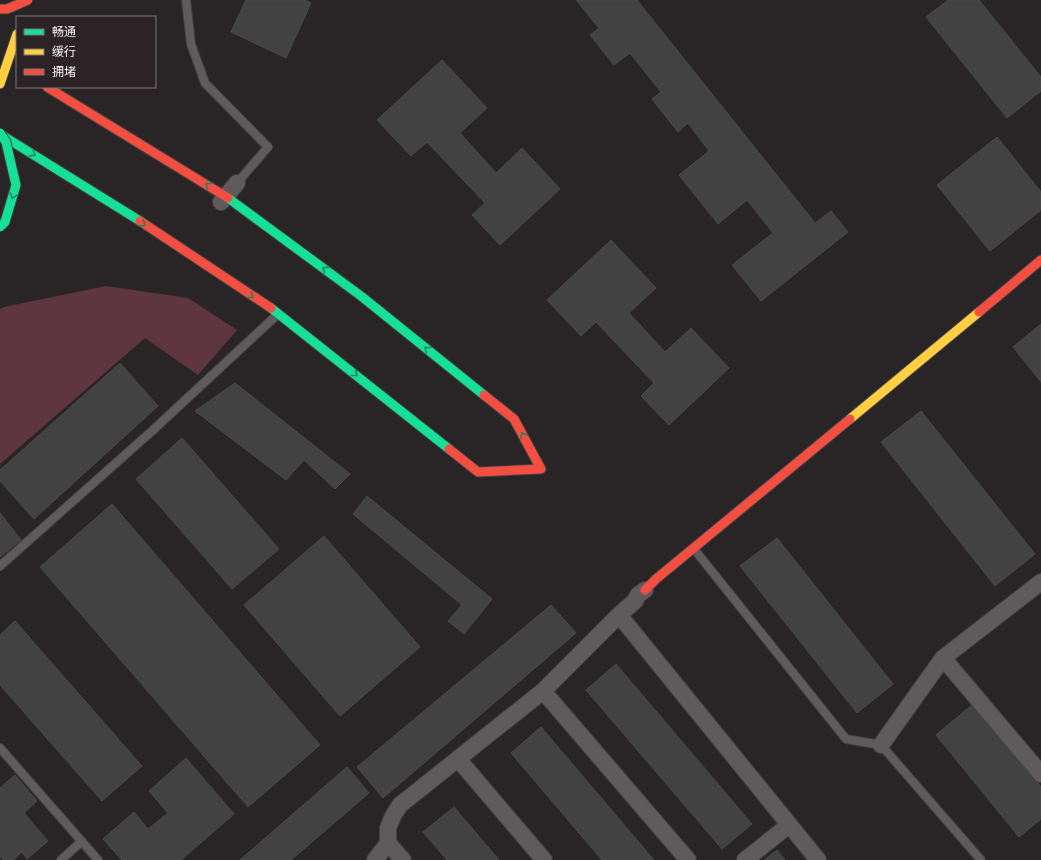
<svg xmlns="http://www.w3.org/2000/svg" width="1041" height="860" viewBox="0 0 1041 860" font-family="'Fira Sans Condensed','Noto Sans SC',sans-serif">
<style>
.green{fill:#5f3540}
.building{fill:#434243;stroke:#4a4a4a}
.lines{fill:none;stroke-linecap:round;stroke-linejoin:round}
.lane-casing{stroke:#444040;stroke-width:10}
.street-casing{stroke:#444040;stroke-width:18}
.fast-casing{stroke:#444040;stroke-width:11}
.slow-casing{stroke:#444040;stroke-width:11}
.jam-casing{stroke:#444040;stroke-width:11}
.lane{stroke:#5f5b5c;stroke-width:8}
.street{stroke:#5f5b5c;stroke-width:16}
.fast{stroke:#16e098;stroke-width:9}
.slow{stroke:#ffcf43;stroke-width:9}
.jam{stroke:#f24e42;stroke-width:9}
.fast-bridge-casing{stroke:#444040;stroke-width:11;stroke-linecap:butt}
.jam-bridge-casing{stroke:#444040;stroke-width:11;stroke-linecap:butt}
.fast-bridge{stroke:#16e098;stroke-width:9}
.jam-bridge{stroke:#f24e42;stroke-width:9}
.oneway{stroke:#20825e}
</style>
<rect width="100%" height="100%" fill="#292526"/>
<path class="green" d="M106 286 188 298 237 330 198 375 145 338 0 464V309L4 307Z"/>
<path class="building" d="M246 0H305L311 3 286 58 231 32Z
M576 0H637L815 223 831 211 848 232 761 301 732 265 773 233 747 200 718 224 679 175 709 151 688 123 678 132 652 99 661 92 630 53 614 65 590 35 599 28Z
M948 0H979L1041 77V91L1007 118 926 17Z
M442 60 487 108 460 133 496 173 522 148 560 189 500 245 472 215 485 203 427 142 411 156 377 120Z
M997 137 1041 192V210L990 251 937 185Z
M611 240 656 288 629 313 665 352 691 328 729 368 669 425 641 396 654 383 596 322 581 336 547 300Z
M1041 324V382L1013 347Z
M120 363 158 406 34 519 0 481V470Z
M235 383 350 474 335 489 304 460 286 480 195 411Z
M921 411 1035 554 995 586 881 442Z
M182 438 279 549 232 589 136 479Z
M367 496 492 599 464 634 448 621 462 605 353 514Z
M112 504 320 745 248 807 40 567Z
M0 513 21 540 0 557Z
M324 536 420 647 340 716 244 605Z
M777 538 893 684 857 713 740 566Z
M551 605 576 633 383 798 357 767Z
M15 621 142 766 102 801 0 685V635Z
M616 664 752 824 722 849 586 690Z
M973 704 1041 787V819L1019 837 936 735Z
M541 727 654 860H602L511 753Z
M186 758 234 814 181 860H122L103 839 134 812 148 829 168 813 149 791Z
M347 767 369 793 291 860H240Z
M15 775 37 801 24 813 48 841 27 859 22 852 13 860H3L0 856V788Z
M454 807 499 860H447L423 832Z
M777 850 785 860H764Z"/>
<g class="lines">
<g class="lane-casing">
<path id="lane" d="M186 0 191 44 205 83 268 147 237 183
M694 549 846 739 881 745 981 860
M0 566 152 431 278 314
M0 748 98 860
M61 860 82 841"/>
</g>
<g class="street-casing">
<path id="street" d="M221 202 237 183
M619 615 818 860
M943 658 1041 774
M543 691 688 860
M881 745 943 658 1041 582
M458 759 544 860
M388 843 403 860
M375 860 388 843V828L393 816 400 805 543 691 619 615 635 601 638 595 645 590
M745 860 789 825"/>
</g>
<g class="fast-casing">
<path id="fast" d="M0 134 140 221
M228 198 361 296 484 395
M271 308 449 449"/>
</g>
<g class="slow-casing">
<path id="slow" d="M0 84 17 34
M850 419 979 312"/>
</g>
<g class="jam-casing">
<path id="jam" d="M47 87 228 198
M140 221 271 308
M979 312 1041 260
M449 449 478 472 541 469 514 419 484 395
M645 590 656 579 850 419"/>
</g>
<use href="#lane" class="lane"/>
<use href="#street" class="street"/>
<use href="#fast" class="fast"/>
<use href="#slow" class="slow"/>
<use href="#jam" class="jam"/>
<g class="fast-bridge-casing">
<path id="fast-bridge" d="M0 133 6 142 16 185 5 222 0 227"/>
</g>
<g class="jam-bridge-casing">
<path id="jam-bridge" d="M0 9H7L28 0"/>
</g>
<use href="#fast-bridge" class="fast-bridge"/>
<use href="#jam-bridge" class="jam-bridge"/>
</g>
<defs><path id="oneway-chevron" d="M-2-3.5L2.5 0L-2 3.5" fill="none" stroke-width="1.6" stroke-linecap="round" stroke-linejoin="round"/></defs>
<g class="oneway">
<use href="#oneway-chevron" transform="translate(33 154) rotate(32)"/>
<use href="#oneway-chevron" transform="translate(208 185) rotate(-148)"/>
<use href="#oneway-chevron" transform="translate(13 196) rotate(107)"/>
<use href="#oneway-chevron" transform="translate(143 224) rotate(33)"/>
<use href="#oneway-chevron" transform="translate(325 269) rotate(-143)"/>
<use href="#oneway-chevron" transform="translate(251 296) rotate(34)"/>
<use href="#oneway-chevron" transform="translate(427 349) rotate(-141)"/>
<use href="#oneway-chevron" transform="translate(355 374) rotate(38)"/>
<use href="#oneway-chevron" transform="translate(523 435) rotate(-118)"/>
</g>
<rect x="16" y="16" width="140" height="72" fill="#2b2325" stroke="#7d7677"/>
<rect x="24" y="29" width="20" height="6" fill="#16e098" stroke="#7d7677"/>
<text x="52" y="36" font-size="12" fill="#f8f2f3">畅通</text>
<rect x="24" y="49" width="20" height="6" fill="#ffcf43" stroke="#7d7677"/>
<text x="52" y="56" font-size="12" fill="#f8f2f3">缓行</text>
<rect x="24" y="69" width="20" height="6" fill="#f24e42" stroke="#7d7677"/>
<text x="52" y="76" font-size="12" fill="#f8f2f3">拥堵</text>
</svg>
